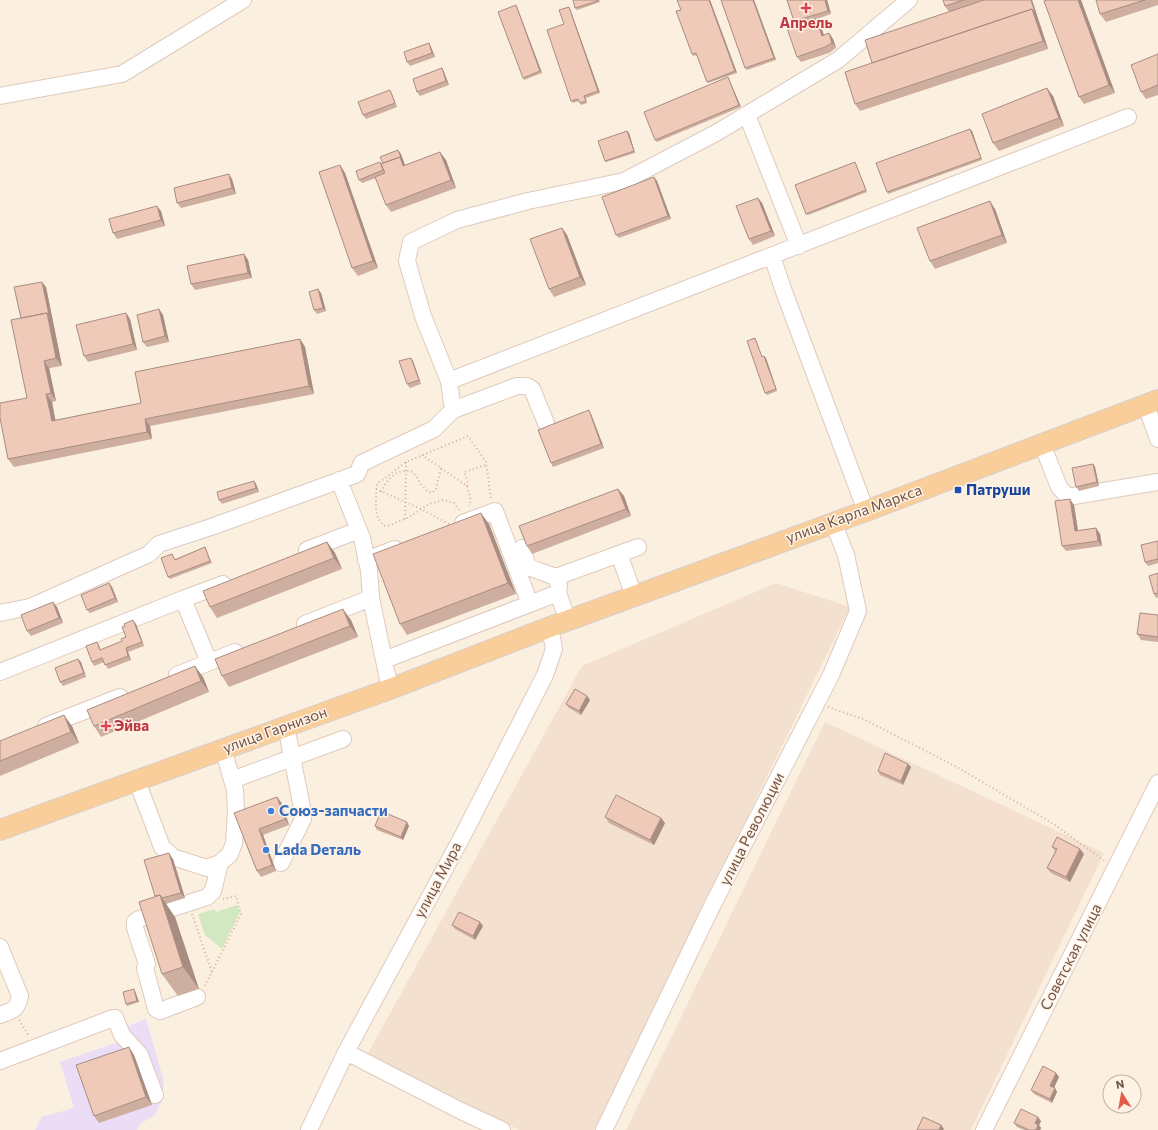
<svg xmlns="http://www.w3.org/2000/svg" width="1158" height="1130" viewBox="0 0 1158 1130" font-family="Commissioner,sans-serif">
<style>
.residential{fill:#f3e0cf}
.education{fill:#ecddf7}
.green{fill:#d3e8c0}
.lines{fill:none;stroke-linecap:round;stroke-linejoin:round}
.minor-casing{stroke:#dfcabd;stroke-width:18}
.major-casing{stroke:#d7cfcc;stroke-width:22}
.path{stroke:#d4ae9c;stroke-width:2;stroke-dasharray:1 3;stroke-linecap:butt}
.minor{stroke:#fff;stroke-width:16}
.major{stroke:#f9ce9a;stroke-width:20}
.wall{fill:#ceae9f}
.shaded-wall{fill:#a88d82}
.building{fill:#f0cab9;stroke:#a88d82}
.health-dot{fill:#e0444e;stroke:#fff3e6;stroke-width:1.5}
.transit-dot{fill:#1a4fb4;stroke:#fff3e6;stroke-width:1.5}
.shop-dot{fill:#3f7fe0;stroke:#fff3e6;stroke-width:1.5}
.labels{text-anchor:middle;stroke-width:3;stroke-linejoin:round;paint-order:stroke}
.health-label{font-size:15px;font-weight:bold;fill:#be3a42;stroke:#fff3e6}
.transit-label{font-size:15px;font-weight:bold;fill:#164399;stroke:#fff3e6;text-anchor:start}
.street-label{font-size:15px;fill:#715448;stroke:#fff3e6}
.shop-label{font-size:15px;font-weight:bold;fill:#366cbe;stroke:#fff3e6;text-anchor:start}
</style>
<rect width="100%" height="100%" fill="#fbefe0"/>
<path class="residential" d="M776 583 850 607 594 1130H519L367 1055 582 666Z
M825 722 1104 853 971 1130H626Z"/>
<path class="education" d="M146 1019 164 1082 162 1100 155 1115 140 1124 137 1130H35L42 1117 74 1108 60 1062 121 1041 123 1028Z"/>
<path class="green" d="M237 905 240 912 222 949 205 935 198 914 215 909 216 912Z"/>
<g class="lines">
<g class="minor-casing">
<path id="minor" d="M0 96 122 74 243 0
M747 115 799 246
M772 256 783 289 866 511
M449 381 1128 117
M1146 405 1158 439
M453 410 517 386H527L532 389 546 423
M1042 444 1059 487 1068 497 1158 482
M339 480 362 538 369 570 371 598
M463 523 495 511 530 604
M522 548 528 567 556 577
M307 550 359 530
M619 554 638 547
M366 560 395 549
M558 593 559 586 556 577 619 554 634 596
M0 613 30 607 149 554 159 544 211 527 357 474 362 463 434 429 453 410 449 381 423 316 407 261 411 242 457 220 528 201 624 181 716 133 838 60 909 0
M305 624 371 598 390 689
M384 660 558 593 568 621
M209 662 183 599 223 584
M0 672 183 599
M177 675 235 652
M46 726 120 697
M232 780 343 739
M137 781 162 847 173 857 207 868 220 863 230 854 234 843 236 810 235 790 223 749
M281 863 303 819V813L286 726
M0 947 20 996C18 1010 11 1011 0 1015
M197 997 160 1011 156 1009 145 968 147 964 135 928V922L139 919 207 897 213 891 220 863
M346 1052 461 1111 502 1130
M0 1061 113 1018H115L122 1035 140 1055 155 1095
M309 1130 346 1052 462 837 545 675 554 649 550 627
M604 1130 714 902 831 675 858 611 846 555 833 522
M984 1130 1158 783"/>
</g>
<g class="major-casing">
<path id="major" d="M0 830 390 689 550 627 866 511 1158 400"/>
</g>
<path class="path" d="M441 468 467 486 471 500 469 506
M467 486 468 483 464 472 486 465
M376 489 421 509 451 525
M381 492C388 478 396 468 413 472 419 479 422 490 432 493L436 489 441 468 422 455
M459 510 454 503 443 500 429 504 409 517 391 525 384 526C382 523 379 520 378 518 375 511 376 491 377 484L406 462 468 436 486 462 491 499
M405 519 406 462
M828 707 863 719 955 766 1052 823 1105 861
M192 914 212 972 204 987
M212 972 241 914 236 896 223 899
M19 1020 29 1036"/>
<use href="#minor" class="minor"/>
<use href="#major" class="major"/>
</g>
<path class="wall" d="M573 0H599L600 2 577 10 575 8Z
M710 0 737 73 708 83 707 82 697 55 693 56 692 54Z
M721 0H754L776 60 747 70 745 68Z
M787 0H827L831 14 817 19 820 24 824 35 829 33 833 39 836 48 829 53 801 62 797 57V25L794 21Z
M943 0H1032L1048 49 860 111 855 104 872 63 949 12 945 6Z
M1047 0H1081L1115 93 1084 104 1079 97Z
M1096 0H1158V5L1106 22 1100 14Z
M517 7 542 73 524 80 523 78Z
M569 7 570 9 600 93 586 98 587 103 581 105 579 101 573 103 571 101 564 24Z
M429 43 431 47 435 57 410 66 407 62Z
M1158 54V95L1146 99 1141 92Z
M442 68 444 72 449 85 420 96 417 92Z
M729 79 741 107 657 142 655 140Z
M392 94 397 107 366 119 363 115Z
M1053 96 1064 126 999 151 993 143Z
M627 131 629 133 635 153 606 162 605 161Z
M972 131 982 160 888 194 887 192Z
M401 154 405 165 446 160 456 188 391 212 386 205 376 178 362 183 359 180 380 162 382 166Z
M856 164 867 192 808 215 806 214Z
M340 165 345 173 378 268 358 276 352 268Z
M654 177 657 181 671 219 619 238 616 235Z
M232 179 236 194 181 208 177 203Z
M758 198 762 203 775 236 753 245 749 239Z
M995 209 1007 243 935 269 930 261Z
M161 211 165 226 117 239 113 233Z
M562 228 567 235 586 285 554 297 549 289Z
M244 254 248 260 252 278 195 290 191 284Z
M46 287 62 366 49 368 56 401 52 402 55 420 141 403 300 339 305 347 314 394 150 426 152 439 14 467 8 459 27 398Z
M321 293 326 311 317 314 314 310Z
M159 309 163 315 169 342 147 347 143 342Z
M126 313 130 319 137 350 88 362 84 356Z
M755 338 756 340 762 357 766 358 777 391 767 395 765 393Z
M413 361 421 384 410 388 407 384Z
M591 414 604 448 553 467 551 463Z
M1093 464 1095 467 1099 486 1079 491 1076 487Z
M254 481 256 484 259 492 222 504 219 500Z
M618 489 624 496 631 516 532 554 527 546Z
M1074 505 1078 531 1096 528 1100 534 1102 546 1066 551 1062 546Z
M489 524 516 594 407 635 400 624Z
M1158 541V563L1148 566 1145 562Z
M327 542 335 553 342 569 217 618 210 607Z
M205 547 212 563 170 579 168 577 172 554 175 559Z
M1158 573V597L1156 598 1154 594Z
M109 583 112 587 118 602 90 613 87 610Z
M57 607 63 623 31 636 27 631Z
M1158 615V642L1141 640 1137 634Z
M351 620 358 637 229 687 222 676Z
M136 624 144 646 128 652 131 660 108 669 104 662 94 666 92 662 97 642 99 645 101 650 122 641Z
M78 659 81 662 86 677 63 686 60 682Z
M203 677 209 692 101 737 94 726Z
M587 696 590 700 581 715 569 708 566 704Z
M72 726 79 743 0 776V741Z
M908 764 911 767 903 785 880 775 878 771Z
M281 802 289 825 263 835 276 871 261 877 257 871 234 813Z
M605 817 665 823 654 845 609 823Z
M375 826H409L403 840 377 830Z
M1052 847 1084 854 1070 882 1051 873 1047 868 1055 851Z
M173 859 185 898 166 904 175 917 199 989 178 996 162 974 155 896Z
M452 925 483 926 475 940 455 929Z
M135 991 139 1002 127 1006 126 1004Z
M134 1055 152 1105 99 1123 94 1116Z
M1056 1073 1059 1077 1054 1088 1057 1092 1052 1103 1034 1094 1031 1090Z
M1041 1121 1039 1125 1041 1128 1040 1130H1024L1017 1127 1014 1123Z"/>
<path class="shaded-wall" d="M709 0H710L737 73 735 71Z
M753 0H754L776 60 774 58Z
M825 0H827L831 14 828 11Z
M1031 0H1032L1048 49 1043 41 1032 9Z
M1078 0H1081L1115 93 1109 85Z
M516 5 517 7 542 73 540 71Z
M569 7 570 9 600 93 598 91Z
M816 19 820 24 826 41 822 36Z
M829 33 833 39 836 48 832 43Z
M429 43 431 47 435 57 432 53Z
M442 68 444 72 449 85 446 81Z
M728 77 729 79 741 107 739 105Z
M1047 88 1053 96 1064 126 1059 118Z
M970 129 972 131 982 160 981 158Z
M627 131 629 133 635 153 634 151Z
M398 150 401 154 408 174 403 166 400 157Z
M440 152 446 160 456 188 451 180Z
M340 165 345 173 378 268 373 261Z
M229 174 232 179 236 194 232 188Z
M654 177 657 181 671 219 668 216Z
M758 198 762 203 775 236 771 231Z
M990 201 995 209 1007 243 1002 235Z
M157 206 161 211 165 226 161 220Z
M562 228 567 235 586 285 580 277Z
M244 254 248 260 252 278 248 273Z
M42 282 46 287 62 366 56 358Z
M318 289 321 293 326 311 323 308Z
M159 309 163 315 169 342 165 336Z
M126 313 130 319 137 350 133 344Z
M300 339 305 347 314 394 309 386Z
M764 356 766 358 777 391 776 389Z
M411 358 413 361 421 384 419 380Z
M44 361 49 368 56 401 51 393Z
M46 394 52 402 57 428 52 421Z
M589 410 591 414 604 448 601 444Z
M145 419 150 426 152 439 147 432Z
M1093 464 1095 467 1099 486 1097 482Z
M254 481 256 484 259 492 256 488Z
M618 489 624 496 631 516 626 509Z
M1070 499 1074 505 1079 537 1075 531Z
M481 513 489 524 516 594 508 583Z
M1096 528 1100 534 1102 546 1098 541Z
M327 542 335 553 342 569 334 558Z
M109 583 112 587 118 602 115 598Z
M53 602 57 607 63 623 59 618Z
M343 609 351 620 358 637 350 626Z
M133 620 136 624 144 646 142 642Z
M126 648 128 652 131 660 128 656Z
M78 659 81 662 86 677 84 673Z
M195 666 203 677 209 692 201 681Z
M587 696 590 700 581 715 579 711Z
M64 715 72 726 79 743 71 732Z
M908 764 911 767 903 785 901 781Z
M277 797 281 802 289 825 285 819Z
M661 818 665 823 654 845 650 840Z
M407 822 409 826 403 840 401 837Z
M259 829 263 835 276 871 272 865Z
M1080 849 1084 854 1070 882 1066 877Z
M169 853 173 859 185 898 181 893Z
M160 895 175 917 199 989 183 967Z
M480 922 483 926 475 940 473 936Z
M134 989 135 991 139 1002 137 1001Z
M129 1047 134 1055 152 1105 146 1097Z
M1056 1073 1059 1077 1053 1090 1050 1086Z
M1055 1088 1057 1092 1052 1103 1050 1099Z
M1038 1117 1041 1121 1039 1125 1041 1128 1040 1130H1036L1035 1123Z
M941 1125 944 1129 943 1130H939Z"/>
<path class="building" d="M573 0H598V1L575 8Z
M677 0H709L735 71 707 82 696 53 692 54 676 11 681 10Z
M721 0H753L774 58 745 68Z
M787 0H825L828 11 794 21Z
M943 0H964L945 6Z
M984 0H1031L1036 15 1032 9 872 63 865 40Z
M1047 0H1078L1109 85 1079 97 1044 1Z
M1096 0H1145L1100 14Z
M516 5 540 71 523 78 498 12Z
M569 7 598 91 584 96 586 101 580 103 578 99 571 101 547 30 564 24 559 10Z
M1032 9 1043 41 855 104 845 72Z
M816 19 822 36 829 33 832 43 825 47 797 57 787 28Z
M429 43 432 53 407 62 404 52Z
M1158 54V85L1141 92 1131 65Z
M442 68 446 81 417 92 413 79Z
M728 77 739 105 655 140 644 112Z
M1047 88 1059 118 993 143 982 114Z
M390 90 395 103 363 115 358 102Z
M970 129 981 158 887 192 876 163Z
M627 131 634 151 605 161 598 141Z
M398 150 402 160 400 157 383 163 380 157Z
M440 152 451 180 386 205 375 177 385 173 381 164 400 157 403 166Z
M380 162 383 170 359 180 356 171Z
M855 162 866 190 806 214 795 185Z
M340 165 373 261 352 268 319 172Z
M229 174 232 188 177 203 174 188Z
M654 177 668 216 616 235 602 197Z
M758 198 771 231 749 239 736 206Z
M990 201 1002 235 930 261 917 228Z
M157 206 161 220 113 233 109 219Z
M562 228 580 277 549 289 530 239Z
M244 254 248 273 191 284 187 266Z
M42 282 49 315 47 313 21 318 14 287Z
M318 289 323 308 314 310 309 292Z
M159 309 165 336 143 342 137 315Z
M47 313 56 358 44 361 51 393 46 394 52 421 141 403 135 372 300 339 309 386 145 419 147 432 8 459 0 418V403L27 398 11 320Z
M126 313 133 344 84 356 76 325Z
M755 338 762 357 764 356 776 389 765 393 747 341Z
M411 358 419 380 407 384 399 361Z
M589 410 601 444 551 463 538 430Z
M1093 464 1097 482 1076 487 1072 468Z
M254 481 256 488 219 500 217 492Z
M618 489 626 509 527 546 519 526Z
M1070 499 1075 531 1096 528 1098 541 1062 546 1055 501Z
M481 513 508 583 400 624 373 554Z
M1158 541V559L1145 562 1141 545Z
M327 542 334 558 210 607 203 591Z
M205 547 210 561 168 577 161 558 172 554 175 560Z
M1158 573V593L1154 594 1149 576Z
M109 583 115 598 87 610 81 595Z
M53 602 59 618 27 631 21 615Z
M343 609 350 626 222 676 215 659Z
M1140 613 1158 615V637L1137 634Z
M133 620 142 642 126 648 128 656 105 665 102 658 92 662 86 646 97 642 100 650 122 641 121 639 126 637 122 627 125 626 124 624Z
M78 659 84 673 60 682 55 668Z
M195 666 201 681 94 726 87 710Z
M575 689 587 696 579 711 566 704Z
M64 715 71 732 0 761V741Z
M885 753 908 764 901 781 878 771Z
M616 795 661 818 650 840 605 817Z
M277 797 285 819 259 829 272 865 257 871 234 813Z
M381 811 407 822 401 837 375 826Z
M1057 837 1080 849 1066 877 1047 868 1057 849 1052 847Z
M169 853 181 893 162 898 160 895 155 896 144 860Z
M160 895 183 967 162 974 139 902Z
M459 912 480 922 473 936 452 925Z
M134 989 137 1001 126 1004 123 992Z
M129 1047 146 1097 94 1116 76 1065Z
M1043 1066 1056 1073 1050 1086 1055 1088 1050 1099 1031 1090Z
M1021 1109 1038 1117 1035 1123 1038 1125 1036 1130H1029L1014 1123Z
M923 1117 941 1125 939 1130H917Z"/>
<g class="health-dot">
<path d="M804 2h4v4h4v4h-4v4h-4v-4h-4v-4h4z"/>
<path d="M104 720h4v4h4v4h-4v4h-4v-4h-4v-4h4z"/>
</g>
<rect class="transit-dot" x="954" y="486" width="8" height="8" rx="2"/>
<g class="shop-dot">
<circle cx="271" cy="811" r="4"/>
<circle cx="266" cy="850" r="4"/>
</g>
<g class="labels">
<g class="health-label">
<text x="806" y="28">Апрель</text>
<text x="114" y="731" text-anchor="start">Эйва</text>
</g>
<g class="transit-label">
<text x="966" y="495">Патруши</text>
</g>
<g class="street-label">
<text transform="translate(854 514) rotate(-20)" y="5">улица Карла Маркса</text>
<text transform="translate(275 730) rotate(-20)" y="5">улица Гарнизон</text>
<text transform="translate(752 829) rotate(-63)" y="5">улица Революции</text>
<text transform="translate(438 880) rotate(-62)" y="5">улица Мира</text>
<text transform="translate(1071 957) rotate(-63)" y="5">Советская улица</text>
</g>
<g class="shop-label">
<text x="279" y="816">Союз-запчасти</text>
<text x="274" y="855">Lada Dеталь</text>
</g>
</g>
<g transform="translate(1122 1094) rotate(349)"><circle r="19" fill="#fff3e6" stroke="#c6b3a7"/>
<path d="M0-3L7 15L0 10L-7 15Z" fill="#e35e47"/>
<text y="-6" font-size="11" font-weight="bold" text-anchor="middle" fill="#715448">N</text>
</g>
</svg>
